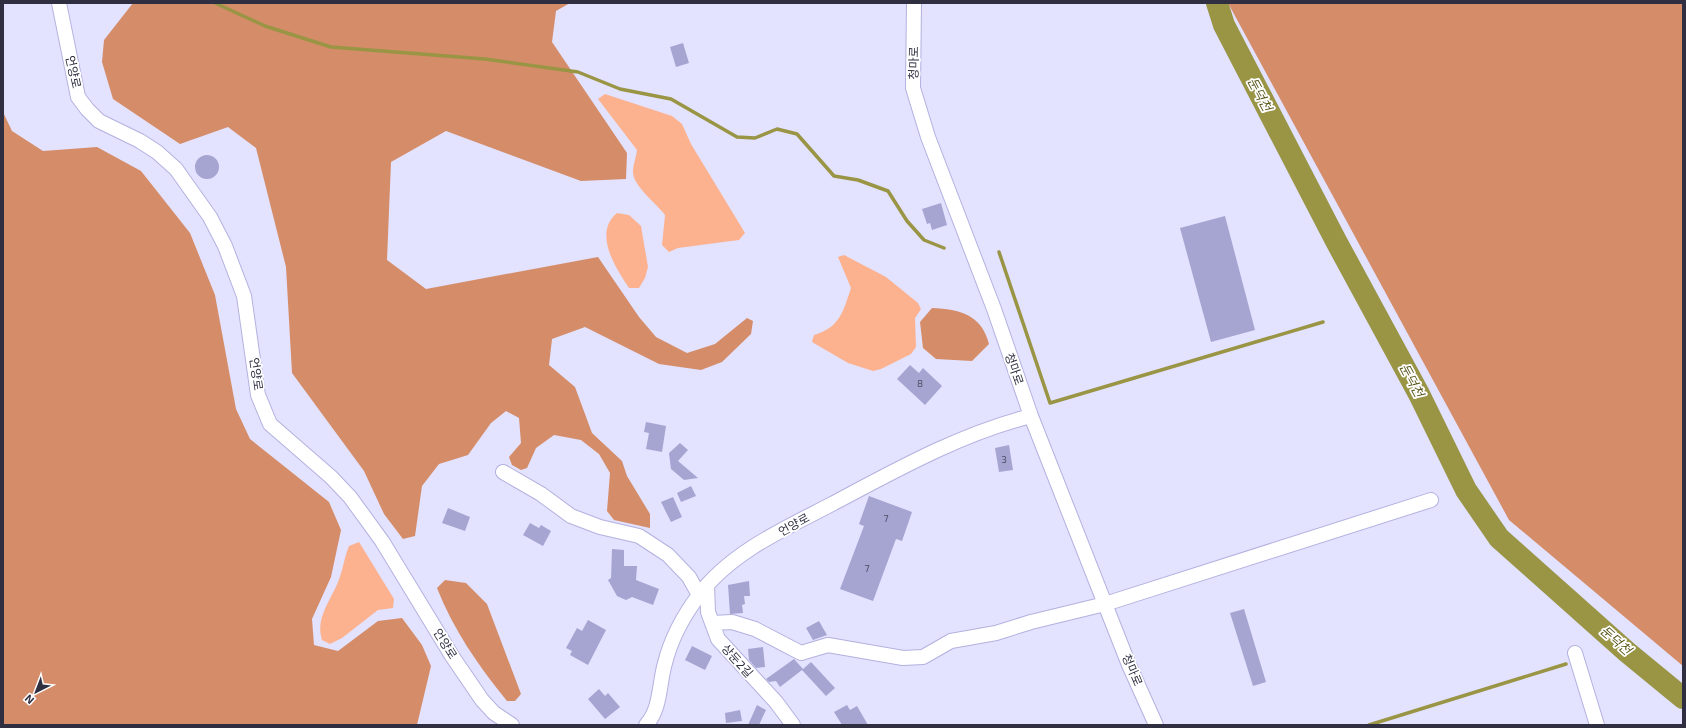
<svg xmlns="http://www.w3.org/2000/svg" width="1686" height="728" viewBox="0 0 1686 728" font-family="'Exo 2','Noto Sans KR',sans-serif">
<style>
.green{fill:#fcb28f}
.forest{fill:#d58c68}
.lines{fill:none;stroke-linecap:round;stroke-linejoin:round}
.stream{stroke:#999545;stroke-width:3.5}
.river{stroke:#999545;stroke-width:22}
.building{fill:#a6a5d2}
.minor-casing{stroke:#b3b1df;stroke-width:16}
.minor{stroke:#fff;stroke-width:14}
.labels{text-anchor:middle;stroke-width:3.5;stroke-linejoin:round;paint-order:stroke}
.number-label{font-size:10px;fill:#4d4c65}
.street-label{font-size:12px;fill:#2f2f41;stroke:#fff}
.water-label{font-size:13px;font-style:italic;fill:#5a571b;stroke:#fff}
</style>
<rect width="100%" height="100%" fill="#e3e2ff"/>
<path class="green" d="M605 94 672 116 682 124 691 144 745 233 739 240 678 248 669 252 662 245 665 215C657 204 633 186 633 172 633 165 636 158 637 150L598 99Z
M617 213 629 215 641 226 648 267 645 278 639 288H629C615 267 593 233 617 213Z
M844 255 886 277 918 303 921 309 915 318 916 347 911 354 881 369 873 371 848 363 812 342 814 335C840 327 843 312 851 288L838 257Z
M359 542 394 599 393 608 378 610 342 638 330 644 322 640C315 618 330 602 338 582 343 570 344 558 349 546Z"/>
<path class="forest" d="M133 3H570L556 11 552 42 627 153 626 179 581 181 446 131 391 162 387 260 426 289 598 257 639 317 656 337 687 353 715 344 747 318 753 321 751 334 722 362 701 370 659 364 585 327 552 339 549 365 575 387 592 433 622 461 627 476 650 514V528L614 520 607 511 610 473 599 454 581 440 554 435 536 448 527 468 521 470 512 465 509 457 521 443 519 418 506 411 491 423 468 455 439 464 422 486 415 536 403 539 384 514 364 471 292 373 286 267 256 148 228 127 180 144 113 99 102 62 104 40Z
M1228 3H1683V666L1509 520Z
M3 112 12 131 43 151 97 147 141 171 190 233 215 295 236 409 250 439 329 502 341 530 331 577 312 619 314 645 338 651 378 621 402 618 422 645 431 666 417 725H3Z
M932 308C960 309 982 315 989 344L972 361 936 359 923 348 920 322Z
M445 580 466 583 487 604 521 694 515 701H507C479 667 453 629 437 588Z"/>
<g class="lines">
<path class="stream" d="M215 3 265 26 331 47 485 59 578 72 620 89 671 99 737 137 755 138 777 129 797 134 834 176 858 180 888 191 907 221 924 240 944 248
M999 252 1050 403 1323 322
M1369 725 1566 664"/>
<path class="river" d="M1217 3 1224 25 1336 241 1419 394 1466 490 1499 538 1627 652 1683 698"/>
</g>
<path class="building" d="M683 43 689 63 676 67 670 47Z
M195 167a12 12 0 1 1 24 0a12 12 0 1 1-24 0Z
M941 203 947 225 932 230 930 223 927 224 922 209Z
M1225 216 1255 330 1211 342 1180 228Z
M910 365 919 373 923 368 942 386 925 405 897 379Z
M646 422 666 426 662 452 646 449 649 433 644 432Z
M680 443 688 450 678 461 698 478 684 480 671 469 669 453Z
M1009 445 1013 470 999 472 995 448Z
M691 486 696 496 681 502 677 493Z
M869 496 912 512 902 541 896 539 873 601 840 589 864 526 859 524Z
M673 497 682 517 671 522 661 502Z
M448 508 470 517 465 531 442 523Z
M530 523 539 528 541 525 551 531 543 546 523 535Z
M612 549 624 550V566H637L636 580 659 589 653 605 632 597 626 600 617 596 608 580 611 578Z
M749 581 750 596H744L745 604 742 605 743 613 730 614 728 585Z
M1244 609 1266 682 1253 686 1230 613Z
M588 620 606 630 588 665 570 655 572 651 566 648 577 628 582 631Z
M819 621 827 635 813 640 806 628Z
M692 646 712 656 705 670 685 660Z
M763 647 765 667 756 668 749 660 748 649Z
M794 659 803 669 811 662 835 688 826 696 802 670 780 687 776 681 769 682 766 679Z
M599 689 605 696 608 693 620 707 605 719 588 699Z
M757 705 766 710 759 725H748Z
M847 705 850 710 857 706 868 725H842L834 712Z
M740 710 742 721 726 723 725 713Z"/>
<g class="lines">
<g class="minor-casing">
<path id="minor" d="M59 3 78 97 87 109 99 121 140 141 157 152 176 169 210 217 225 246 244 296 258 395 270 424 331 477 350 497 382 541 452 656 482 700 494 713 512 725
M914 3 913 88 928 137 994 309 1031 416 1129 665 1156 725
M503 472 541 494 571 516 600 527 639 536 668 555 689 577 699 595
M707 585 708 612 718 639 776 702 793 725
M712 623 732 622 755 629 801 653 828 645 903 658 923 657 951 641 996 633 1031 622 1105 604 1431 500
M1575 653 1597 725
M646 725C661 709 659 683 665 663 671 639 684 615 699 595 731 552 786 528 832 504 896 470 960 434 1031 416"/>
</g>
<use href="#minor" class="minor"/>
</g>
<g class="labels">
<g class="number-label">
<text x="920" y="387">8</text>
<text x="1004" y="463">3</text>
<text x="886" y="522">7</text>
<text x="867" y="572">7</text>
</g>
<g class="street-label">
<text transform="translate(914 63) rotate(-89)" y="4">청마로</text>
<text transform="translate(73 72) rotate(77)" y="4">언양로</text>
<text transform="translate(1014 369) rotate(71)" y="4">청마로</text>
<text transform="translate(256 374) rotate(82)" y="4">언양로</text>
<text transform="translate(794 525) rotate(-29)" y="4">언양로</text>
<text transform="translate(445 644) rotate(58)" y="4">언양로</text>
<text transform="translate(737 661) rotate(48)" y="4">상둔2길</text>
<text transform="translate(1132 670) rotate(67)" y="4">청마로</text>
</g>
<g class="water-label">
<text transform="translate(1260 94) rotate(62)" y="5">둔덕천</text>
<text transform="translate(1412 380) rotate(62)" y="5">둔덕천</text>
<text transform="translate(1616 640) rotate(41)" y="5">둔덕천</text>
</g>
</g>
<rect width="1686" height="728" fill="none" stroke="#2f2f41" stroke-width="8"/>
<g transform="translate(36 692) rotate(222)" stroke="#ffffff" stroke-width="3" paint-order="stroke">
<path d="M0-3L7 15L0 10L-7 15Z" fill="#2f2f41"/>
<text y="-6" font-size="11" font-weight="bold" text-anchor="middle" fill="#2f2f41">N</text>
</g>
</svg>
